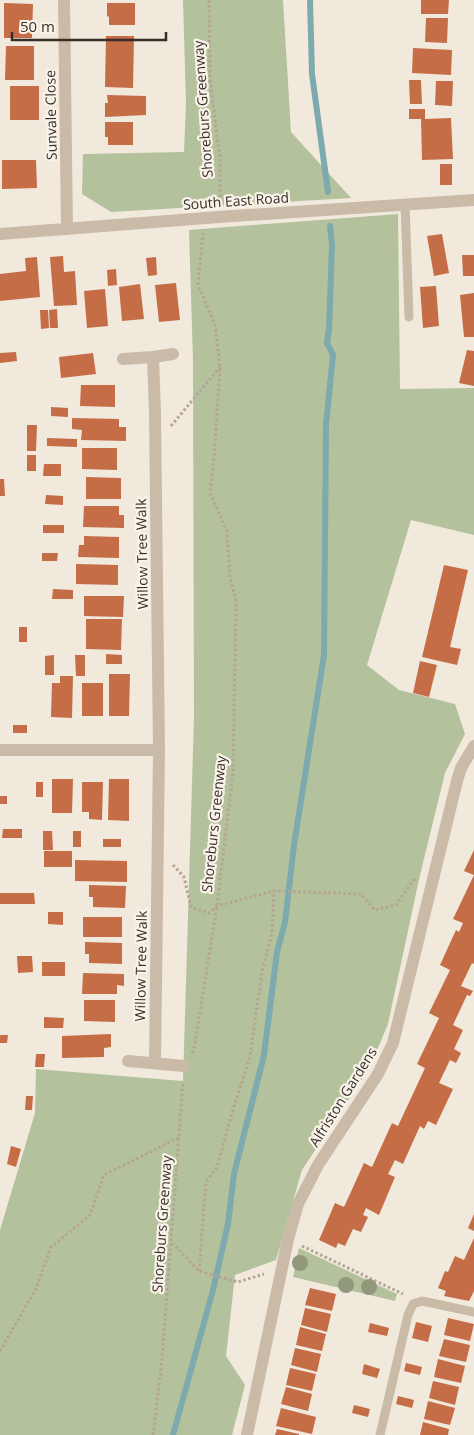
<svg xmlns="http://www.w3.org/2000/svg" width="474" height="1435" viewBox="0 0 474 1435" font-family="'Open Sans',sans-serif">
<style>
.green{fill:#b3c19c}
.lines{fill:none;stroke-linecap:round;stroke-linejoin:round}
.stream{stroke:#7caaaf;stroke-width:6}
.building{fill:#c56d47}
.path{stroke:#b6a493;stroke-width:3;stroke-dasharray:2.5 2.5;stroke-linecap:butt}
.lane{stroke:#cabaa8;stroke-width:9}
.street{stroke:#cabaa8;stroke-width:12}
.tree{fill:#92987c}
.labels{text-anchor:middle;stroke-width:4.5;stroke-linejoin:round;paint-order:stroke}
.street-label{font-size:14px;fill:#372e28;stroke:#faf3e9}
</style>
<rect width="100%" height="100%" fill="#f2e9dd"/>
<path class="green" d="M183 0H283L291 132 351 198 111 212 82 194 83 154 184 152 186 103Z
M398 214 400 389 474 388V535L411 520 367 665 399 690 455 704 465 734 445 773 420 875 388 1024 370 1067 302 1170 276 1260 235 1275 226 1356 245 1385 232 1435H0V1230L35 1113 36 1069 183 1081 194 717 193 360 189 230Z
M299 1248 397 1294 395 1301 293 1277Z"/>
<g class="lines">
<path class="stream" d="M310 0 312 74 328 192
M173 1435 213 1290 228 1224 234 1174 264 1055 277 952 285 922 294 845 324 655 326 425 333 355 327 343 329 329 332 245 330 226"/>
</g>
<path class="building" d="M421 0H449L448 14H421Z
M4 3 33 4 32 38H4Z
M107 3H135V25H109V17L107 16Z
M426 18H448L447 43 425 42Z
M106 36H134L133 88 105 87Z
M6 46H34V80H5Z
M413 48 452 50 451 75 412 73Z
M409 80H421L422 104H410Z
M436 81H453L452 106 435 105Z
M10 86H39V120H10Z
M107 95 146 96V115L105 117V103H108Z
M409 109H425V119L451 118 453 159 422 160 421 119H409Z
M105 122H133V145H108V137H105Z
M2 160H36L37 188 2 189Z
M440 164H452V185H440Z
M442 234 449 273 434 276 427 236Z
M462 255H474V276H463Z
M63 256 64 272 75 271 77 305 54 306 50 257Z
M37 257 40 297 0 301V274L26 271 25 258Z
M156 257 157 275 148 276 146 258Z
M116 269 117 285 108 286 107 270Z
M176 283 180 320 159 322 155 285Z
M140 284 144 319 122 321 119 287Z
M436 286 439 326 423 328 420 287Z
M105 289 108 326 87 328 84 291Z
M474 293V337H464L460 295Z
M57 309 58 328H50L49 310Z
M40 310H48L49 328 41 329Z
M467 350 474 351V386L459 383Z
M16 352 17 361 0 363V353Z
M93 353 96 374 61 378 59 357Z
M81 385H115V407L80 406Z
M51 407 68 408V417L51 416Z
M72 418 119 419V427H126V441L81 440 82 430 72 429Z
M27 425H37L36 451H27Z
M47 438 77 439V447L47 446Z
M82 448H117V470L82 469Z
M27 455H36V471H27Z
M44 464H61V476H43Z
M86 477 121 478V499H86Z
M0 479H4L5 496H0Z
M46 495 63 496V505L45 504Z
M84 506H119V515H124V528L83 527Z
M43 525H64V533H43Z
M84 536 119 537V558L78 557 79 545H84Z
M42 553H58L57 561H42Z
M76 564 118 565V585L76 584Z
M444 565 468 570 450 647 461 649 457 665 422 657Z
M53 589 73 590V599H52Z
M84 596H124L123 617 84 616Z
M86 619H122L121 650 86 649Z
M19 627H27V642H19Z
M106 654 122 655V664H106Z
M54 655V675H45V656Z
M75 655H85V676H76Z
M420 661 437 665 429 697 413 693Z
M109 674H130L129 716H109Z
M60 676H73L72 718 51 717 52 683H60Z
M82 683H103V716H82Z
M13 725H27V733H13Z
M52 779H73L72 813H52Z
M109 779H129V821L108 820Z
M36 782H43V797H36Z
M82 782H103L102 820 89 819V812H82Z
M0 796H7V804H0Z
M3 829H22V838H2Z
M43 831H52L53 850H43Z
M73 831H81V847H73Z
M103 839H121V847H103Z
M474 850V964L472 963 461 986 473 991 470 996 467 995 453 1025 463 1030 454 1049 461 1053 456 1063 450 1060 439 1083 453 1089 436 1125 428 1121 424 1129 420 1126 403 1164 395 1160 388 1174 395 1177 379 1215 366 1208 363 1215 368 1217 361 1232 353 1229 345 1246 338 1243 336 1248 319 1240 335 1203 344 1207 364 1163 372 1167 392 1123 398 1126 425 1068 417 1064 439 1018 429 1013 450 970 440 965 456 930 459 932 463 923 453 919 474 875 464 871Z
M44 851H72V867H44Z
M75 860 127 861V882L75 881Z
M89 885 126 886 125 908 93 907V897H89Z
M0 893H34L35 904H0Z
M48 912H63V925L48 924Z
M83 917H122V937H83Z
M85 942 122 943V964L89 963V954H85Z
M17 956H32L33 972 18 973Z
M42 962H65V976H42Z
M83 973 124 974V986L117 985V994H82Z
M84 1000H115V1022L84 1021Z
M44 1017 64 1018 63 1028H44Z
M111 1034V1047L104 1048V1057L62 1058V1036Z
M0 1035H8L7 1043H0Z
M36 1054H45L44 1067H35Z
M26 1096H33L32 1110H25Z
M11 1146 21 1149 16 1167 7 1164Z
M474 1214V1231L468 1228Z
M474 1238V1291L469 1301 444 1296 446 1291 438 1288 445 1271 448 1272 455 1256 464 1260Z
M310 1288 336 1294 332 1311 305 1305Z
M305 1308 331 1314 327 1332 301 1325Z
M448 1318 474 1324 470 1341 444 1335Z
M416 1322 432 1326 428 1342 412 1338Z
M370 1323 389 1328 387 1336 368 1332Z
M300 1327 326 1334 322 1351 296 1345Z
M444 1339 470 1345 466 1362 439 1356Z
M295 1348 321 1354 317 1372 291 1365Z
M438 1359 465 1366 461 1383 434 1377Z
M406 1363 422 1367 420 1375 404 1371Z
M364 1364 380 1369 377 1378 362 1374Z
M290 1368 316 1374 312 1391 286 1385Z
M433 1381 459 1387 455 1405 429 1398Z
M286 1387 312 1394 308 1411 281 1404Z
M398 1396 414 1400 412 1408 396 1404Z
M428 1401 455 1408 450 1425 424 1419Z
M354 1405 370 1409 368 1417 352 1413Z
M281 1408 316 1417 312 1434 276 1426Z
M423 1422 449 1429 448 1435H420Z
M277 1429 299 1434V1435H275Z"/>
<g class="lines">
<path class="path" d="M209 0 210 79 220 159V201
M171 426 220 367
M173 865 184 877 191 907 209 913 217 906 274 891 361 894 375 910 396 905 415 878
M192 1053 194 1049 217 906 233 773 236 601 230 577 227 532 210 493 214 458 220 367 215 325 198 284 203 233
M172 1243 199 1271 238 1282 264 1274
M302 1246 403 1294
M199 1271 206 1182 217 1167 232 1113 250 1057 262 971 272 933 274 891
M0 1351 36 1289 51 1247 90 1215 104 1175 180 1137
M153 1435 162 1359 183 1082"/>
<path class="lane" d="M405 204 409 317
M380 1435 408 1315 413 1304 422 1301 474 1312"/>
<path class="street" d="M64 0 67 229
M0 234 219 217 474 200
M153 357 173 354
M123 359 153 357 155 413 159 750 155 1063
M0 750H159
M128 1061 184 1066
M247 1435 288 1239 298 1204 318 1165 378 1074 393 1043 457 781 461 768 474 746"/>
</g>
<g class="tree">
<circle cx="300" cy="1263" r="8"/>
<circle cx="346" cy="1285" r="8"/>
<circle cx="369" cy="1287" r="8"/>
</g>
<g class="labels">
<g class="street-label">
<text transform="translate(203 109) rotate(-94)" y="5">Shoreburs Greenway</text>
<text transform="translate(51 115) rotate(-91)" y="5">Sunvale Close</text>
<text transform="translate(236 201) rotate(-4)" y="5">South East Road</text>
<text transform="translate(142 554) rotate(-91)" y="5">Willow Tree Walk</text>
<text transform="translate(214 824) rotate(-84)" y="5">Shoreburs Greenway</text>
<text transform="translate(141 966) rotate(-89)" y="5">Willow Tree Walk</text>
<text transform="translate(343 1097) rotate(-58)" y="5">Alfriston Gardens</text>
<text transform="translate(162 1224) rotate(-86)" y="5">Shoreburs Greenway</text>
</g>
</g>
<path d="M12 32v8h154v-8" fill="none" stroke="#372e28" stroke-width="2.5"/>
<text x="20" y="32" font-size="15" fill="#372e28" stroke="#faf3e9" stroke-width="4" paint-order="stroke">50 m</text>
</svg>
